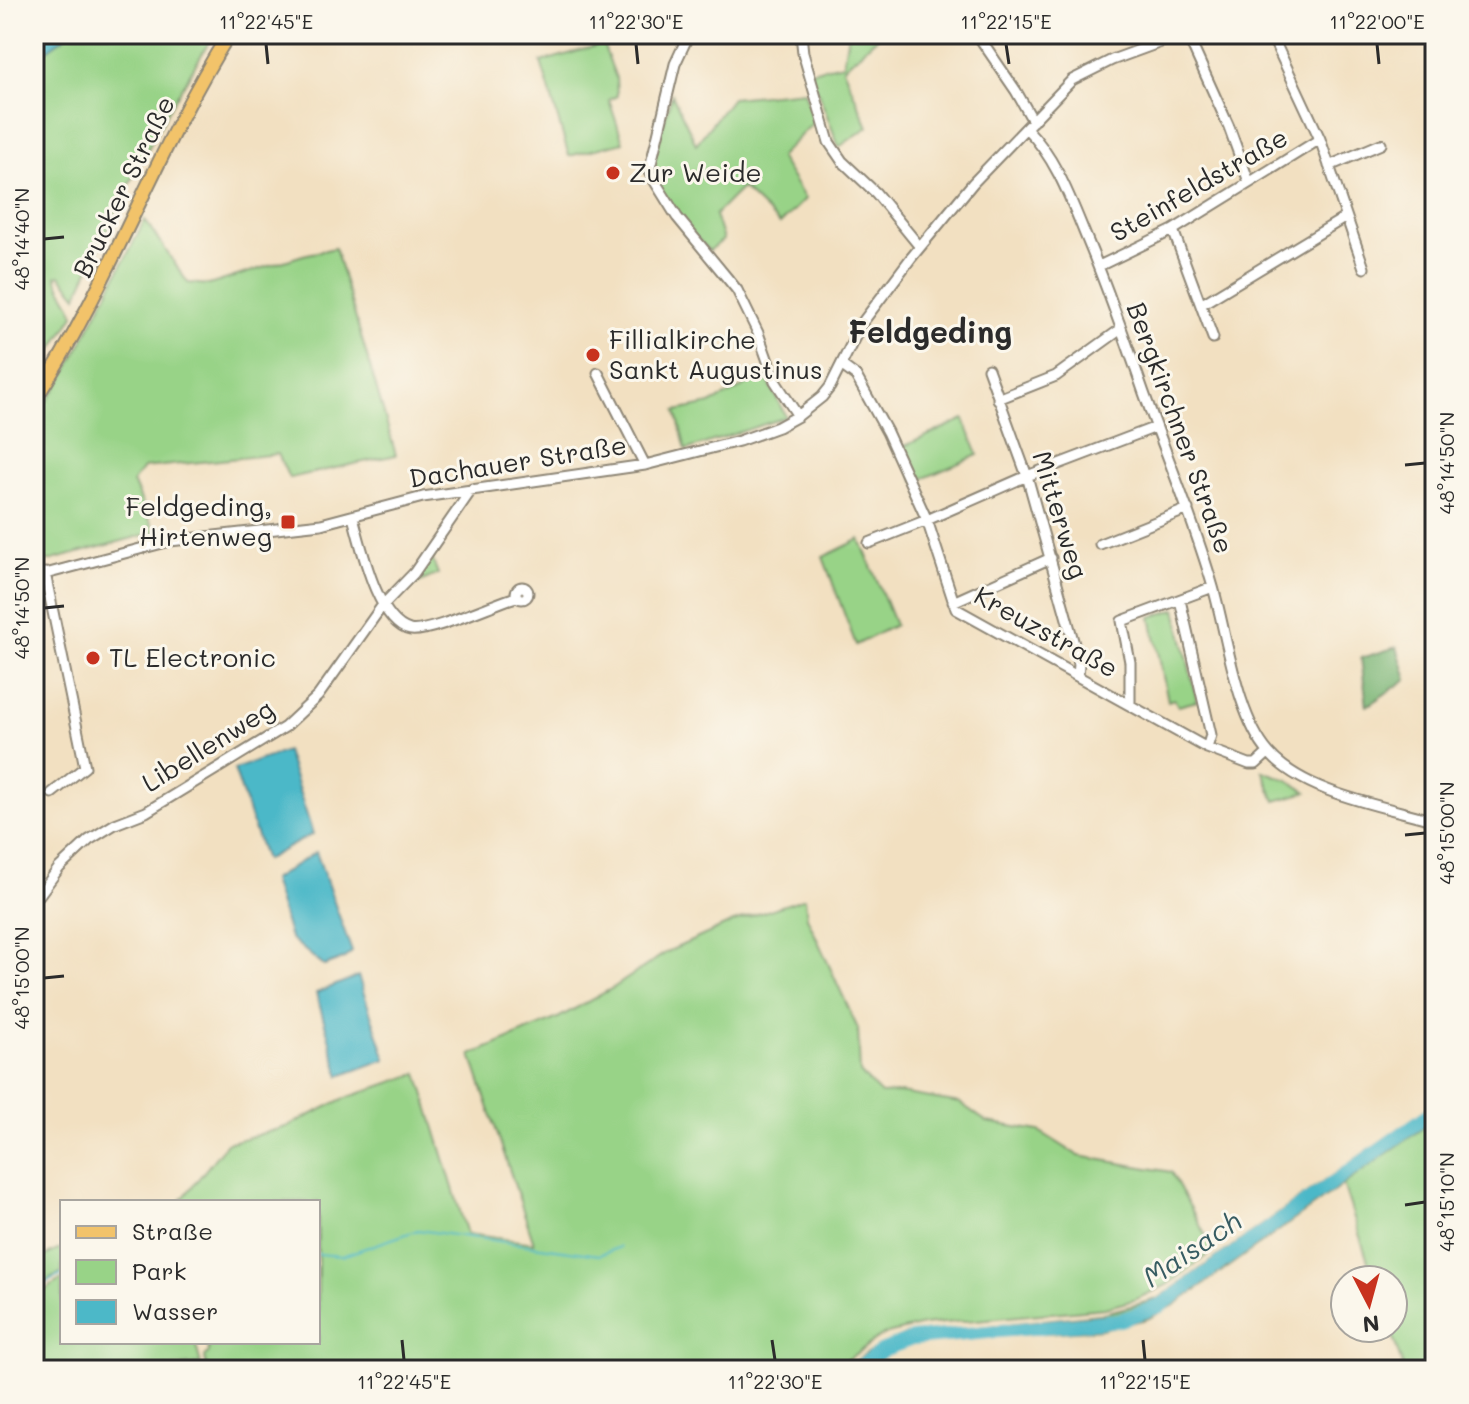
<svg xmlns="http://www.w3.org/2000/svg" width="1469" height="1404" viewBox="0 0 1469 1404" font-family="Mali,sans-serif">
<style>
.green{fill:#98d387;stroke:#627f59;stroke-width:2}
.forest{fill:#7ab574;stroke:#527050;stroke-width:2}
.water{fill:#4cb8c8;stroke:#3c727a;stroke-width:2}
.lines{fill:none;stroke-linecap:round;stroke-linejoin:round}
.stream{stroke:#4cb8c8;stroke-width:2}
.river{stroke:#4cb8c8;stroke-width:14}
.minor-casing{stroke:#8e8676;stroke-width:13}
.major-casing{stroke:#8e8676;stroke-width:16}
.minor{stroke:#fff;stroke-width:9}
.major{stroke:#f2c36a;stroke-width:12}
.ticks{fill:none;stroke:#2b2b2b;stroke-width:3}
.poi-dot{fill:#c8321e;stroke:#fbf7ec;stroke-width:3}
.labels{text-anchor:middle;stroke-width:6;stroke-linejoin:round;paint-order:stroke}
.poi-label{font-size:26px;fill:#2b2b2b;stroke:#fbf7ec;text-anchor:start}
.street-label{font-size:26px;fill:#2b2b2b;stroke:#fbf7ec}
.water-label{font-size:28px;font-style:italic;fill:#375c62;stroke:#fbf7ec}
.quarter-label{font-size:30px;font-weight:bold;fill:#2b2b2b;stroke:#fbf7ec}
.neatline{fill:none;stroke:#2b2b2b;stroke-width:3}
.ticks-label{font-size:20px;text-anchor:middle;fill:#2b2b2b}
</style>
<rect width="100%" height="100%" fill="#fbf7ec"/>
<filter id="ink" filterUnits="userSpaceOnUse"><feTurbulence type="fractalNoise" baseFrequency=".0125" numOctaves="2"/><feDisplacementMap in="SourceGraphic" scale="16" xChannelSelector="R" yChannelSelector="G"/><feConvolveMatrix kernelMatrix="1 2 1 2 8 2 1 2 1" color-interpolation-filters="sRGB"/></filter>
<filter id="wash" filterUnits="userSpaceOnUse"><feTurbulence type="fractalNoise" baseFrequency=".006" numOctaves="4" result="noise"/><feDisplacementMap in="SourceGraphic" scale="32" xChannelSelector="R" yChannelSelector="G"/><feGaussianBlur stdDeviation="1.8" result="paint"/><feColorMatrix in="noise" values="0 0 0 0 0 0 0 0 0 0 0 0 0 0 0 0 0 1.4 0 .05"/><feComposite in="paint" operator="in"/></filter>
<g filter="url(#wash)">
<rect width="100%" height="100%" fill="#f2e0c1"/>
<path class="green" d="M69 34H214L169 109 121 200 77 296 60 275 56 276C59 291 72 300 74 315L34 379V177L40 158 34 150V59Z
M848 34H881L843 68 868 127 839 147 810 71 843 64Z
M603 44 616 78 617 96 609 100 623 142 569 156 541 62Z
M804 91 814 122 779 157 805 199 780 224 742 188 715 215 723 240 709 251 676 216 649 173 672 94 696 144 732 98Z
M145 220 188 283 209 285 303 255 335 248 396 455 289 478 278 454 143 468 133 482 155 532 34 565V419L65 375Z
M765 375 786 417 686 450 676 411 710 404Z
M964 419 978 455 915 482 900 448Z
M860 539 895 625 856 645 823 557Z
M431 556 438 574 416 584 413 579Z
M1176 609 1197 701 1178 706 1174 699 1168 701 1151 617Z
M1263 771 1288 780 1307 792 1275 801Z
M805 898 807 917 858 1029 860 1073 881 1094 900 1093 960 1103 987 1122 1039 1131 1079 1156 1171 1172 1214 1251 1167 1285 1134 1300 1105 1308 923 1325 883 1335 832 1370H207L205 1357 209 1353 208 1342H318V1202H180L227 1143 286 1127 343 1099 418 1073 467 1234 534 1243 471 1055 558 1018 613 988 667 952 731 923Z
M1435 1119V1370H1404L1390 1328H1393V1280H1374L1343 1184Z
M62 1248V1273L34 1287V1261Z
M62 1279V1342H195L201 1364 140 1370H34V1297Z"/>
<path class="forest" d="M1397 647 1407 679 1367 706 1361 658Z
M1435 1103V1119L1173 1306 1147 1319 1101 1329 920 1342 888 1353 869 1370H844L866 1353 905 1335 1100 1314 1158 1299Z"/>
<path class="water" d="M34 34H69L34 59Z
M286 751 313 834 265 860 234 769Z
M316 852 352 952 343 959 324 966 290 938 272 880Z
M358 976 386 1059 340 1076 316 993Z"/>
<g class="lines">
<path class="stream" d="M318 1254 342 1256 418 1230 599 1255 620 1247
M34 1288 62 1275"/>
<path class="river" d="M854 1370 883 1350 912 1339 1120 1320 1160 1306 1435 1110"/>
</g>
</g>
<g filter="url(#ink)">
<g class="lines">
<g class="minor-casing">
<path id="minor" d="M689 34 675 64 649 172 677 217 737 290 758 333 775 381 798 416
M801 34 803 53 829 142 842 161 876 193 920 247
M977 34 1016 91 1033 121
M1187 34 1229 127 1249 182
M1271 34 1320 139 1364 268
M1026 128C1056 158 1071 200 1087 239 1108 289 1126 341 1144 393 1167 457 1194 521 1213 587 1227 635 1236 716 1269 753 1305 794 1384 806 1435 821
M1329 166 1381 144
M1173 230 1213 338
M1099 266 1173 230 1320 139
M1202 304 1346 217
M841 365 856 376 887 432 927 520 956 609 1207 748 1249 764H1256L1268 753
M988 369 1027 476 1074 644 1079 664 1078 676
M598 373 645 465
M998 399 1056 376 1121 329
M353 517C361 545 377 622 410 630 428 634 495 603 516 597
M869 543 927 520 1027 476 1156 427
M1100 544 1188 509
M45 573 85 767 52 793
M34 577 170 541 321 524 423 497 645 465 739 441 778 427 798 416 822 397 830 387 862 323 911 258 973 183 1072 80 1112 60 1183 34
M516 593a6 6 0 1 1 12 0a6 6 0 1 1-12 0Z
M1180 600 1211 735 1207 748
M953 602 1051 558
M1130 705V662L1122 621 1213 587
M34 902 59 868 89 840 115 824 146 812 285 727 318 696 382 606 414 573 472 489"/>
</g>
<g class="major-casing">
<path id="major" d="M34 401C110 284 155 151 229 34"/>
</g>
<use href="#minor" class="minor"/>
<use href="#major" class="major"/>
</g>
</g>
<path class="ticks" d="M266 44 268 64M636 44 638 64M1006 44 1009 64M1377 44 1379 64M44 239 64 237M1405 465 1425 463M44 608 64 606M1405 835 1425 833M44 978 64 976M1405 1205 1425 1202M402 1340 404 1360M772 1340 775 1360M1143 1340 1145 1360"/>
<g class="poi-dot">
<circle cx="613" cy="173" r="8"/>
<circle cx="593" cy="355" r="8"/>
<rect x="280" y="514" width="16" height="16" rx="4"/>
<circle cx="93" cy="658" r="8"/>
</g>
<g class="labels">
<g class="poi-label">
<text x="629" y="182">Zur Weide</text>
<text x="609" y="349">Fillialkirche<tspan x="609" dy="30">Sankt Augustinus</tspan></text>
<text x="272" y="516" text-anchor="end">Feldgeding,<tspan x="272" dy="30">Hirtenweg</tspan></text>
<text x="109" y="667">TL Electronic</text>
</g>
<g class="street-label">
<text transform="translate(1199 185) rotate(-30)" y="9">Steinfeldstraße</text>
<text transform="translate(124 187) rotate(-64)" y="9">Brucker Straße</text>
<text transform="translate(1180 428) rotate(70)" y="9">Bergkirchner Straße</text>
<text transform="translate(518 462) rotate(-9)" y="9">Dachauer Straße</text>
<text transform="translate(1060 515) rotate(73)" y="9">Mitterweg</text>
<text transform="translate(1046 632) rotate(29)" y="9">Kreuzstraße</text>
<text transform="translate(208 746) rotate(-32)" y="9">Libellenweg</text>
</g>
<g class="water-label">
<text transform="translate(1192 1249) rotate(-34)" y="10">Maisach</text>
</g>
<g class="quarter-label">
<text x="930" y="343">Feldgeding</text>
</g>
</g>
<rect width="1469" height="1404" fill="none" stroke="#fbf7ec" stroke-width="88"/>
<rect x="60" y="1200" width="260" height="144" fill="#fbf7ec" stroke="#a8a59f" stroke-width="2"/>
<rect x="76" y="1226" width="40" height="12" fill="#f2c36a" stroke="#a8a59f" stroke-width="2"/>
<text x="132" y="1240" font-size="24" fill="#2b2b2b">Straße</text>
<rect x="76" y="1260" width="40" height="24" fill="#98d387" stroke="#a8a59f" stroke-width="2"/>
<text x="132" y="1280" font-size="24" fill="#2b2b2b">Park</text>
<rect x="76" y="1300" width="40" height="24" fill="#4cb8c8" stroke="#a8a59f" stroke-width="2"/>
<text x="132" y="1320" font-size="24" fill="#2b2b2b">Wasser</text>
<g transform="translate(1369 1304) rotate(174)"><circle r="38" fill="#fbf7ec" stroke="#a8a59f" stroke-width="2"/>
<path d="M0-6L14 30L0 20L-14 30Z" fill="#c8321e"/>
<text y="-12" font-size="22" font-weight="bold" text-anchor="middle" fill="#2b2b2b">N</text>
</g>
<rect x="44" y="44" width="1381" height="1316" class="neatline"/>
<g class="ticks-label">
<text x="266" y="29">11°22'45"E</text>
<text x="636" y="29">11°22'30"E</text>
<text x="1006" y="29">11°22'15"E</text>
<text x="1377" y="29">11°22'00"E</text>
<text transform="translate(22 239) rotate(-90)" y="7">48°14'40"N</text>
<text transform="translate(1447 463) rotate(-90)" y="7">48°14'50"N</text>
<text transform="translate(22 608) rotate(-90)" y="7">48°14'50"N</text>
<text transform="translate(1447 833) rotate(-90)" y="7">48°15'00"N</text>
<text transform="translate(22 978) rotate(-90)" y="7">48°15'00"N</text>
<text transform="translate(1447 1202) rotate(-90)" y="7">48°15'10"N</text>
<text x="404" y="1389">11°22'45"E</text>
<text x="775" y="1389">11°22'30"E</text>
<text x="1145" y="1389">11°22'15"E</text>
</g>
</svg>
